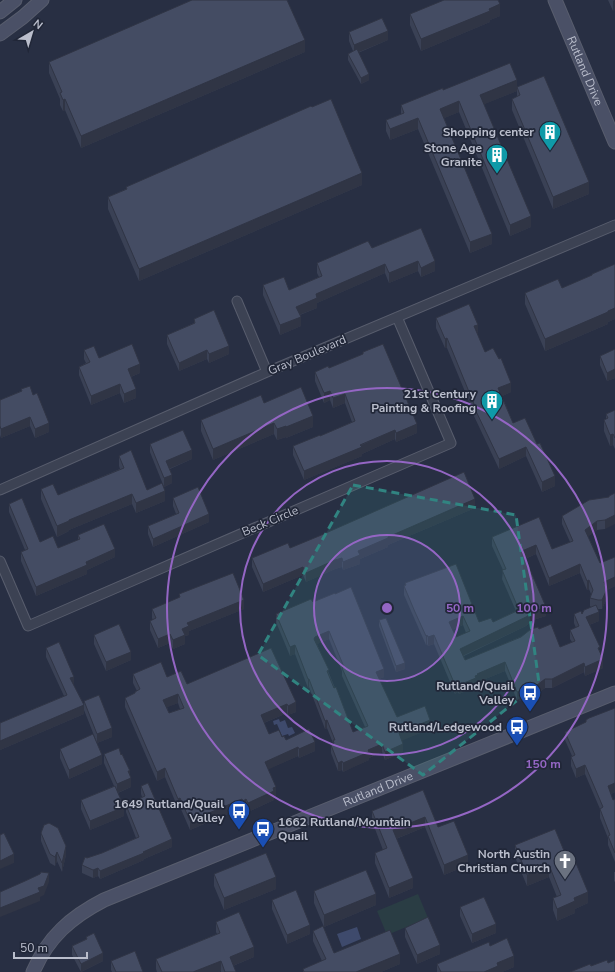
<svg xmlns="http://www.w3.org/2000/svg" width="615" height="972" viewBox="0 0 615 972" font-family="'Nunito Sans',sans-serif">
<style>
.garden{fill:#2a3d44}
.water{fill:#3e4a6c}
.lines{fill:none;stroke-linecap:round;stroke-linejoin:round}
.street-casing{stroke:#585d6d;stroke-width:11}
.secondary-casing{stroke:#585d6d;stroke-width:15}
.street{stroke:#3c4253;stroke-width:9}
.secondary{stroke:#4a5066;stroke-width:13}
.wall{fill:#3a4155;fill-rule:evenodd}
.shaded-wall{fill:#303545}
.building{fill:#444c63;stroke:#303545;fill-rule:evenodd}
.marked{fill:#318481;fill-opacity:0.2;stroke:#318481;stroke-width:3;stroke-dasharray:8 5;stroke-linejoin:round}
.ring{fill:none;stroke:#9466c4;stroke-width:2}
.labels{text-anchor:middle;stroke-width:3.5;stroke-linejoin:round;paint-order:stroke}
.street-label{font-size:12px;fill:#babecc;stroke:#212738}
.poi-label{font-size:12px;font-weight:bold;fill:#babecc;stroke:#212738;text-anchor:end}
.centre{fill:#9466c4;stroke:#212738;stroke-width:2}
.ring-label{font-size:12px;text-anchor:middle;font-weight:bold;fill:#9466c4;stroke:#212738;stroke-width:3.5;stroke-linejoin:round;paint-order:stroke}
</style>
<rect width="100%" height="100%" fill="#282f43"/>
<path class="garden" d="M418 894 428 918 387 935 377 911Z"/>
<path class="water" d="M279 719 280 722 285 720 288 728 292 727 295 733 289 736 288 734 282 736 277 724 274 725 273 721Z
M357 927 361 939 342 947 337 934Z"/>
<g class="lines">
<g class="street-casing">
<path id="street" d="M237 301 267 372
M0 490 267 372 615 225
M0 561 28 626 451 443 397 317"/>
</g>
<g class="secondary-casing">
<g id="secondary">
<path id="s1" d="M555 0 615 142"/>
<path d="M0 12 15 0"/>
<path d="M0 34 23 17 42 0"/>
<path id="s2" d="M33 972C48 937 71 917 104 900L615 693"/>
</g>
</g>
<use href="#street" class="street"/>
<use href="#secondary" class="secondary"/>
</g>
<path class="wall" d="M608 0H615L613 11Z
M410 14 500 16 490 20V22L421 51 410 25Z
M349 32 388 40 358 53 369 80 361 84 348 60V54L353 51 349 41Z
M305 52 81 148 65 110 63 111 60 105V99L49 73V62Z
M517 87 589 194 553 209 512 110V99L517 97V91L484 104 531 227 510 236 459 112 444 118 492 244 470 253 418 129 390 140 386 131V120L401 114V105L443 90Z
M362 185 139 281 108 209V197L126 189V187Z
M421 228 435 271 421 277 418 271 389 283 385 273 317 303V308L300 315 301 326 280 335 263 295V285L289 290 319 277 317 273V263L372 248Z
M615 264V319L608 322V324L545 351 525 304V293L562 288 592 276V274Z
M436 318 477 334 485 352 511 392 502 396 513 423 555 486 542 492 526 456 499 469 473 414V411L447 348H445L436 328Z
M194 319 229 354 209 363 207 359 179 371 167 344V335L194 323Z
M615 349V378L607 381 600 365V356Z
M84 350 99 358 140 373 131 377 136 398 124 403 120 393 91 405 79 375V367L86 363 84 359Z
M363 352 417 433 396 442 395 439 362 454V456L304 480 293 455V446L320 436 352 422 345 403 333 408 330 400 324 403 315 381V372L329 368 363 354Z
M21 389 49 432 35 438 30 426 1 438 0 435V400L21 391Z
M264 403 313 427 286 438V437L277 440 274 434 213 460 201 431V420Z
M615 410V449L613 445 610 446 604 431V420L606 419V414Z
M150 444 192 459 170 469 172 483 164 487 150 452Z
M119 456 147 490 165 501 136 513 132 504 69 530V531L57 537 41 499V489L58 495 120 469 119 466Z
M615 493 605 529 597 530 588 536 600 563 615 557V586L607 590V598L602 609H598L599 621 589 625 600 652 603 668 585 676 584 672 552 688H545L537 694 519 701V700H517L505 671 478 682V684L476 685V687L459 694 458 692 455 694 434 644 428 646 427 644 426 645 404 595V586L405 585V583L479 622H493L516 611 502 579 503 570 492 546V537L552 549 570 542 562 524V516L609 497V496ZM536 554 549 586 580 573 587 590 589 589 591 594 590 598V606L591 607 582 614H574V623L576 628 570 630V639L572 642 560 647 539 629 465 660 464 656 526 626 533 620 546 616 525 559ZM463 625 466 633 456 637 452 630Z
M173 498 209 522 153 547 148 534V526L176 514 173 506Z
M9 504 40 542 58 548 78 540V535L115 557 87 570V574L36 596 21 561V552L25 550 9 512Z
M475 508 388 545V547L360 559V564L343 570 342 567 335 569 306 582 303 575 263 592 252 567V558L290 548Z
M179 594 244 609 189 631V635L185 636V644L173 649 170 643 158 648 150 630V621L153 620 152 618V609L179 598Z
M313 602 384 677 379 679 397 717 430 729 402 740 403 752 385 760 382 752 369 758V760L353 767 343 772 342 770 338 771 331 753V745L333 744V743L327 728 325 729 309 687 308 688 295 654 290 656 276 622V614ZM329 639 342 671V676L365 727 353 732 317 644Z
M379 620 405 669 396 672 379 626Z
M94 635 131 660 106 671 94 644Z
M46 648 74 686 84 714 0 750V723L64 696 46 657Z
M271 648 296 712 288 715 287 713 264 723 269 734 282 737 286 740 315 751 299 758 298 756 268 769 276 796 274 797V800L248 812 246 809 243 810 242 808 190 830 180 807 178 808 165 777 157 781 125 707V698L135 693V692L137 691 133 683V674L167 677 187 684ZM178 703 180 709 169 713 167 707Z
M84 701 112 737 97 743 84 710Z
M615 708V792L611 794 613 800 615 799V862L608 845V838L600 818V809L585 774 576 778 571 766V757L572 756 565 740V732L586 723V720Z
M60 749 102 764 69 779 60 758Z
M104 754 130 774 131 787 118 793 124 816 90 830 81 809V800L114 786 104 763Z
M141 786 172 847 144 859V860L100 879 98 876 93 878 82 873V865L87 858 102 853 136 838 126 812V805L142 797 141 794Z
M423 790 438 827 468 865 444 875 425 827 396 839 413 888 389 898 375 863V853L383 850 372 821V811Z
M41 833 66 855 62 872 57 861 55 866 50 863 41 841Z
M515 845 567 858 588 903 575 909V913L557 921 553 910V898L557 897 549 877 527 886 515 857Z
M614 872H615V882L614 881Z
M214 874 276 889 224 910 214 886Z
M314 891 376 905 324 927 314 903Z
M272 900 310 934 287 944 272 909Z
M460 907 496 933 472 943 460 916Z
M216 922 254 957 233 966 236 972H221V971L218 972H157L156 969V959L217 934 216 932Z
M405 928 440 954 417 964 405 937Z
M313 931 334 953 400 964 381 972H303V969L322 961 313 941Z
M86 937 103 961 81 972 72 955V946L86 939Z
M490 946 514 967 502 972H437V964Z
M111 961 143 972H112L111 970Z"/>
<path class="shaded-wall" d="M615 0V10L613 11V1Z
M500 4V16L490 20V22L421 51V39Z
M388 31V40L354 54V45Z
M305 40V52L81 148V136Z
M369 74V80L361 84V78Z
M517 80V89V87V91L480 106V95Z
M65 99V110L63 111V100Z
M459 101V112L440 120V109Z
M418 118V129L390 140V129Z
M362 173V185L139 281V269Z
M589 182V194L553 209V197Z
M531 216V227L510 236V225Z
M492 234V244L470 253V242Z
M418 261V271L389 283V273Z
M435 261V271L421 277V268Z
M385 264V273L317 303V308L296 316V307L316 294Z
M615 308V319L608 322V324L545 351V339Z
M301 317V326L280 335V325Z
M478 325V334L474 326Z
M447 338V348H445V339Z
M229 346V354L209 363V354Z
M207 350V359L179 371V363Z
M140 364V373L128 378V369Z
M615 369V378L607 381V373Z
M511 383V392L498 398V388Z
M120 384V393L91 405V396Z
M136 389V398L124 403V394Z
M330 391V400L324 403V393Z
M345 394V403L333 408V398Z
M313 416V427L286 438V427Z
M30 417V426L1 438V429Z
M49 423V432L35 438V429Z
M274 423V434L213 460V449Z
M417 424V433L396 442V433Z
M286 426V437L277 440V429Z
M395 430V439L362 454V456L304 480V471Z
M613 434V445L610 446V435Z
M526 447V456L499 469V459Z
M192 450V459L166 470V461Z
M172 475V483L164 487V478Z
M555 476V486L542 492V482Z
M165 491V501L136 513V503Z
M132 494V504L69 530V531L57 537V526L69 520Z
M475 499V508L388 545V547L360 559V564L343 570V562L358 551 388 537Z
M209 514V522L153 547V539Z
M615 515V524L605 529V520Z
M597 521V530L585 539V530Z
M536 545V554L522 560V551Z
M115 549V557L87 570V574L36 596V587L86 562Z
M342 558V567L335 569 306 582V573L335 560Z
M580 564V573L549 586V578Z
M303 567V575L263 592V584Z
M615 577V586L607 590V598L602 609V600L604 582Z
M589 580V589L587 590V581Z
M244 600V609L189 631V635L185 636V644L173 649V640L187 623Z
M546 607V616L533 620 526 626 460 657V649L533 612Z
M599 612V621L586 626V617Z
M463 616V625L449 631V622Z
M329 631V639L315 645 314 639 315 637Z
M170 634V643L158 648V639Z
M427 635V644L426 645V636Z
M434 635V644L428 646V637Z
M295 645V654L290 656V647Z
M131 652V660L106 671V662Z
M603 659V668L585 676V667Z
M505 662V671L478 682V684L476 685V687L459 694V685L475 676 477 674Z
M405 663V669L396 672V666Z
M584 663V672L552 688V679Z
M384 669V677L376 680V672Z
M74 677V685L70 678Z
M308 679H309V687L308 688Z
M545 679V688L537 694 519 701V693Z
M458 684V692L455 694V685Z
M519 691V700H517V692Z
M178 694V703L163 709V700Z
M296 702V712L288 715V706Z
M287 704V713L261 724V715Z
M84 705V714L0 750V741Z
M327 720V728L325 729V721Z
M430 720V729L399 742V733Z
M112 728V737L97 743V734Z
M315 742V751L299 758V749Z
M382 744V752L369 758V760L343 772V763L368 750Z
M403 744V752L385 760V752Z
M298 747V756L265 771V762Z
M102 755V764L69 779V770Z
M342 761V770L338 771V763Z
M585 765V774L576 778V769Z
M165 768V777L157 781V772Z
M128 771H130V779L131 778V787L117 793V784Z
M615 783V792L608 795V786Z
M276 787V796L274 797V800L248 812V803Z
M180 798V807L178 808V799Z
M242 799V808L190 830V821Z
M246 799V809L243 810V801Z
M124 807V816L90 830V821Z
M425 817V827L393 840V830Z
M172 839V847L144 859V860L100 879V871Z
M66 846V855L62 872V863Z
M57 852V861L55 866V857Z
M14 854V863L0 869V861Z
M468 855V865L444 875V865Z
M549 865V877L527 886V875Z
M98 868V876L93 878V870Z
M49 873V882L44 895 40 897V901L0 917V908L38 888Z
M276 877V889L224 910V898Z
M413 878V888L389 898V888Z
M588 892V903L575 909V913L557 921V909L574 898Z
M376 894V905L324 927V915Z
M496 924V933L472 943V934Z
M310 925V934L287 944V935Z
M440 945V954L417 964V955Z
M254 947V957L230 967V957Z
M103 953V961L81 972V964Z
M400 954V964L381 972H356Z
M514 956V967L502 972H484L497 963Z
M221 961V971L218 972H193Z"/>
<path class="building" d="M192 0H287L305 40 81 136 65 99 63 100 60 93 62 92 49 62Z
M444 0H498L500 4 489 9 490 11 421 39 410 14Z
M382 18 388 31 354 45 349 32Z
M357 49 369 74 361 78 348 54Z
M510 63 517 80 480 95 531 216 510 225 459 101 440 109 492 234 470 242 418 118 390 129 386 120 404 113 401 105 443 88V90Z
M544 76 589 182 553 197 512 99 520 95 517 87Z
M331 99 362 173 139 269 108 197 127 189 126 187 311 106 312 107Z
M421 228 435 261 421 268 418 261 389 273 385 264 316 294 317 298 296 307 301 317 280 325 263 285 284 277 289 290 322 276 317 263 368 241 372 248Z
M615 264V308L608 311V312L545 339 525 293 558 279 562 288 592 275V274Z
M469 304 478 325 474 326 485 352 493 348 499 359 501 358 511 383 498 388 513 423 525 418 537 444 540 443 555 476 542 482 526 447 499 459 473 405 474 404 447 338 445 339 436 318Z
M214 310 229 346 209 354 207 350 179 363 167 335 195 323 194 319Z
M132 344 140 364 128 369 136 389 124 394 120 384 91 396 79 367 90 362 84 350 94 346 99 358Z
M383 344 417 424 396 433 395 430 360 445 362 447 304 471 293 446 320 435V436L355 421 345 394 333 398 330 391 324 393 315 372 328 366 329 368 363 354V352Z
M615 349V369L607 373 600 356Z
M30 386 33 395 37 393 49 423 35 429 30 417 1 429 0 426V400L22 391 21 389Z
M301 387 313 416 286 427V426L277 429 274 423 213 449 201 420 261 395 264 403Z
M615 410V438L613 434 610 435 604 420 608 418 606 414Z
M183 430 192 450 166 461 172 475 164 478 150 444Z
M131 450 147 490 162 483 165 491 136 503 132 494 69 520V521L57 526 41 489 53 484 58 495 124 468 119 456Z
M464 472 475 499 388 537V538L358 551 360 555 343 562 342 558 335 560 306 573 303 567 263 584 252 558 288 543 290 548 319 536Z
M198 487 209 514 153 539 148 526 179 513 173 498Z
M615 493V515L605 520 597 521 585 530 600 563 615 557V577L604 582 607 589 602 600H598L590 598 593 590 589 580 587 581 580 564 549 578 536 545 522 551 546 607 533 612 526 617 460 649 465 660 521 637 531 629 538 627 539 629 551 624 560 647 575 641 570 630 579 626 574 614 581 611 582 614 584 610 596 605 599 612 586 617 600 647 598 648 603 659 585 667 584 663 552 679H545L537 685 519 693V691L517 692 505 662 477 674 478 675 475 676 476 678 459 685 458 684 455 685 434 635 428 637 427 635 426 636 415 612 404 586 406 585 405 583 456 564 479 622 491 618 493 622 519 610 502 570 506 569 492 537 539 517 552 549 573 541 562 516 589 500 609 497V496ZM463 616 470 631 456 637 449 622Z
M22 498 40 542 53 536 58 548 80 539 78 535 104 524 115 549 86 562 87 565 36 587 21 552 28 549 9 504Z
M233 573 244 600 187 623 189 626 182 629 185 635 173 640 170 634 158 639 150 621 156 618 152 609 180 597 179 594Z
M351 587 384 669 376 672 397 717 425 706 430 720 399 733 403 744 385 752 382 744 368 750 369 752 343 763 342 761 338 763 331 745 334 743 333 740H335L327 720 325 721 309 679H308L295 645 290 647 276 614 311 599 313 602 335 593V594ZM329 631 344 667 342 668 368 726 353 732 336 687 334 688 327 671 329 670 314 639 315 637Z
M386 618 405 663 396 666 379 620Z
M119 624 131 652 106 662 94 635Z
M59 642 74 677 70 678 84 705 0 741V723L67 695 46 648Z
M271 648 296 702 288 706 287 704 261 715 269 734 279 730 282 737 284 736 286 740 309 729 315 742 299 749 298 747 265 762 276 787 273 788 274 791 248 803 246 799 243 801 242 799 190 821 180 798 178 799 165 768 157 772 125 698 135 693V692L140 689 133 674 161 662 167 677 181 671 187 684ZM178 694 184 708 169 713 163 700Z
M99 695 112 728 97 734 84 701Z
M615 708V783L608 786 613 800 615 799V853L608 836 610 835 600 809 603 807 585 765 576 769 571 757 575 755 565 732 586 722V720L589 718Z
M93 734 102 755 69 770 60 749Z
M119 748 121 755 122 754 130 771H128L131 778 117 784 104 754Z
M148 783 172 839 143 852 144 853 100 871 98 868 93 870 82 865 85 857 87 858 102 853 139 837 126 805 145 796 141 786Z
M115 786 124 807 90 821 81 800Z
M423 790 438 827 454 821 468 855 444 865 425 817 393 830 413 878 389 888 375 853 387 848 372 811Z
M49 823 58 828 66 846 62 863 57 852 55 857 50 854 41 833 44 825Z
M555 829 567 858 573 856 588 892 574 898 575 901 557 909 553 898 561 895 549 865 527 875 515 845Z
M4 833 14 854 0 861V835Z
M266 853 276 877 224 898 214 874Z
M366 870 376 894 324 915 314 891Z
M41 872 49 873 44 886 38 888 40 892 0 908V892L25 881 40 874Z
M296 890 310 925 287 935 272 900Z
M484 897 496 924 472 934 460 907Z
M239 912 254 947 230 957 236 972H225L221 961 193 972H162L156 959 220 933 216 922Z
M428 917 440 945 417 955 405 928Z
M323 926 334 953 390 930 400 954 356 972H304L303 969 326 959 313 931Z
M94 933 103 953 81 964 72 946 87 939 86 937Z
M507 938 514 956 497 963 498 966 484 972H441L437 964 489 942 490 946Z
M135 951 143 972H116L111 961Z
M607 960 608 963 615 960V972H570L590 964 591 966Z"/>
<path class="marked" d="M353 485 516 515 539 683 423 775 258 655Z"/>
<circle cx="387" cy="608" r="73" fill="#9466c4" fill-opacity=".12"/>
<g class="ring">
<circle cx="387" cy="608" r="73"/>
<circle cx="387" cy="608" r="147"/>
<circle cx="387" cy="608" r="220"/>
</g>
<defs>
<g id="building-pin" transform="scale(1.15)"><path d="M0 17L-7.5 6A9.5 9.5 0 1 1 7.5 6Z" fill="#0f9aa8" stroke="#212738"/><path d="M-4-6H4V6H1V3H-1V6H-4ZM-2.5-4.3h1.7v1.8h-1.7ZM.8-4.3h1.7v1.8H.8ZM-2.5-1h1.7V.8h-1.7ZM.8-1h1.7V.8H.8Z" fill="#fff"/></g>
<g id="bus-pin" transform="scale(1.15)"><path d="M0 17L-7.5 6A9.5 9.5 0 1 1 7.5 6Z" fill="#1a4fb4" stroke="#212738"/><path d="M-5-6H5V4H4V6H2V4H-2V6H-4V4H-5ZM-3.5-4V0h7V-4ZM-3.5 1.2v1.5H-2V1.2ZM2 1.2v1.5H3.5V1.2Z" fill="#fff"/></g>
<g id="church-pin" transform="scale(1.15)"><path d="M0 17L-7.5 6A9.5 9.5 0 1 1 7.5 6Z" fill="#6b7280" stroke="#212738"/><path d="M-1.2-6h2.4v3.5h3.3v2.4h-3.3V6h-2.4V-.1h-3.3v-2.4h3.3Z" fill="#fff"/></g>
</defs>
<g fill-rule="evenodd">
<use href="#building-pin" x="550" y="132"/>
<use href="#building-pin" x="497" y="155"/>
<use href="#building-pin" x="492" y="401"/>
<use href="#bus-pin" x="530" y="693"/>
<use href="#bus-pin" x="517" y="727"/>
<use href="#bus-pin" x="239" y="811"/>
<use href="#bus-pin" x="263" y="829"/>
<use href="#church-pin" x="565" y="861"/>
</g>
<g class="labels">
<g class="street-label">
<text dy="4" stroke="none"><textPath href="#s1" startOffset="77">Rutland Drive</textPath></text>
<text transform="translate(307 355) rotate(-23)" y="4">Gray Boulevard</text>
<text transform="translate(270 521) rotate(-23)" y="4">Beck Circle</text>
<text dy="4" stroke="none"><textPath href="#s2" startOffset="399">Rutland Drive</textPath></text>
</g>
<g class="poi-label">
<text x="534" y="136">Shopping center</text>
<text x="482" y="152">Stone Age<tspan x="482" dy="14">Granite</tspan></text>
<text x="476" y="398">21st Century<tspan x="476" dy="14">Painting &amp; Roofing</tspan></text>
<text x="514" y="690">Rutland/Quail<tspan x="514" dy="14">Valley</tspan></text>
<text x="502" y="731">Rutland/Ledgewood</text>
<text x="224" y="808">1649 Rutland/Quail<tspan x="224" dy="14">Valley</tspan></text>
<text x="278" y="826" text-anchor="start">1662 Rutland/Mountain<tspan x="278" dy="14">Quail</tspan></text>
<text x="550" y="858">North Austin<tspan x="550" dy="14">Christian Church</tspan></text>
</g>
</g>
<circle cx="387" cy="608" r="6" class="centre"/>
<g class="ring-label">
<text x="460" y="612">50 m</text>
<text x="534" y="612">100 m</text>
<text x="543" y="768">150 m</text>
</g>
<g transform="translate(32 32) rotate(38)" stroke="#212738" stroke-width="3" paint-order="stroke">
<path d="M0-3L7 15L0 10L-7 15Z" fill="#babecc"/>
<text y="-6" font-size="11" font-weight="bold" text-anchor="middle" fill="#babecc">N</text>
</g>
<path d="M14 952v6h73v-6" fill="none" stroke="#babecc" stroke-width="2"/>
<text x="20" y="952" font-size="12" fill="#babecc" stroke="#212738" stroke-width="3" paint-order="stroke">50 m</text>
</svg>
